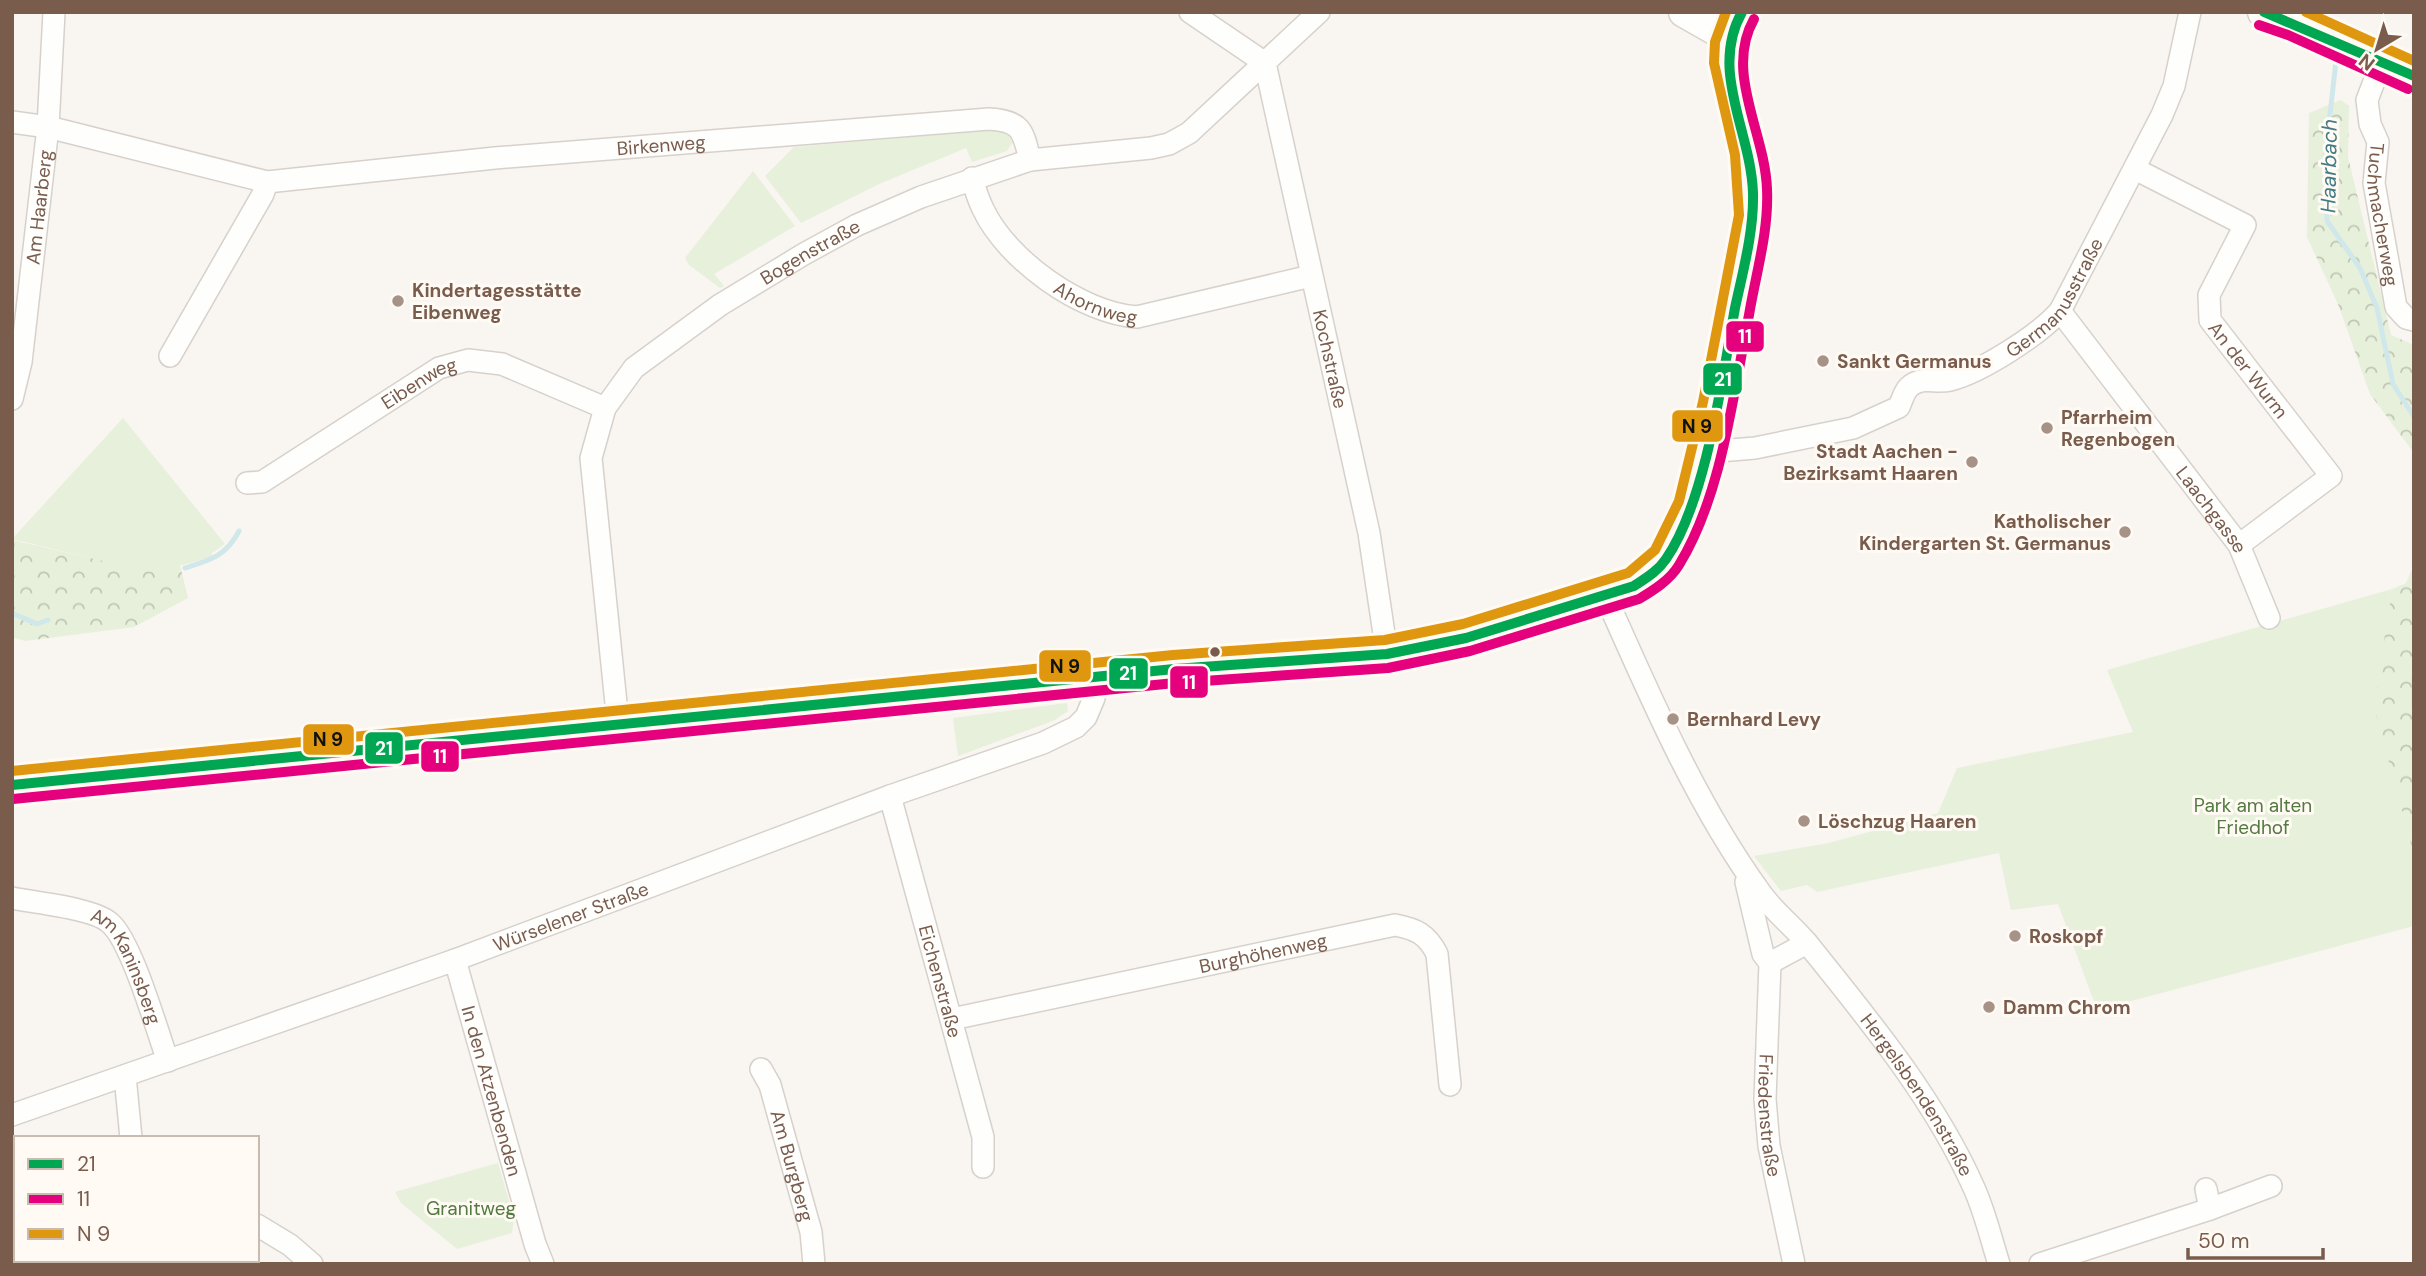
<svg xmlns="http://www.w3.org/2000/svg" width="2426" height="1276" viewBox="0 0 2426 1276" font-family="'DM Sans',sans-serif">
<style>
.green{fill:#e7f0db}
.forest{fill:url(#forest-crowns)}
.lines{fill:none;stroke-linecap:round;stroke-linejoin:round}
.stream{stroke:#d0e8ea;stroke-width:5}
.street-casing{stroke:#d7d1cb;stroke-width:24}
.secondary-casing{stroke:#d9d2cb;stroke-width:33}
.street{stroke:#fefefd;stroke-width:21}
.secondary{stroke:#fefefd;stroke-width:30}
.bus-1-casing{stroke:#fffaf3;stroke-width:16}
.bus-2-casing{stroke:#fffaf3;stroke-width:16}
.bus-3-casing{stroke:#fffaf3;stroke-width:16}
.bus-1{stroke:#00a651;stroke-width:10}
.bus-2{stroke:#e5007d;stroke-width:10}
.bus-3{stroke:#de970f;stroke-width:10}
.poi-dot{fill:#a69286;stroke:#fffaf3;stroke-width:2.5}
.bus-dot{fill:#7a5c4d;stroke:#fffaf3;stroke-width:2.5}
.labels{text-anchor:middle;stroke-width:6;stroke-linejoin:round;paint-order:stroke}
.street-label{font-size:19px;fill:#7a5c4d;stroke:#fffaf3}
.poi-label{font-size:19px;font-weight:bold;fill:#7a5c4d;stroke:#fffaf3;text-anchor:start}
.park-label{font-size:19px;fill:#537a41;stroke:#fffaf3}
.water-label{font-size:21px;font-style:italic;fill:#437c86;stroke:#fffaf3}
.line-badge{stroke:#fffaf3;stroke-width:2.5}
.badge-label{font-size:19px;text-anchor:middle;font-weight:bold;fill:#fff}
.pale-badge-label{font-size:19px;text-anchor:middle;font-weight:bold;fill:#111}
</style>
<defs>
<pattern id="forest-crowns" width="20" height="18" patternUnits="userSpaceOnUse" patternTransform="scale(1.75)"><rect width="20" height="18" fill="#e7f0db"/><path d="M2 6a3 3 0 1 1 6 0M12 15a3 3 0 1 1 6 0" fill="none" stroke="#c0c6b4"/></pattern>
</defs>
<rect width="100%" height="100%" fill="#f9f5f0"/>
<path class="green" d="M1004 129 1013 142 1007 151 972 162 966 148 879 184 801 223 765 176 794 147Z
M753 171 795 226 714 274 724 286 720 288 689 265 685 258Z
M123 418 225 544 212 553V557L152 573 12 539Z
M2392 589 2375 707 2414 855V926L2097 1010 2058 904 2011 910 1999 853 1817 892 1807 885 1781 891 1754 856 1829 843 1938 813 1957 768 2133 732 2107 670Z
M1067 703 1068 711 1055 720 958 756 953 718Z
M498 1163 514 1218 512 1233 457 1249 401 1203 395 1192Z"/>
<path class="forest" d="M2341 100 2349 106 2348 157 2391 335 2414 345V453L2370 394 2338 304 2307 237 2309 113Z
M12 540 151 572 160 566 180 565 188 598 134 627 25 641 12 637Z
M2414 565V855L2374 707 2392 589 2406 583Z"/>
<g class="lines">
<path class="stream" d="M2336 61 2325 159 2327 221 2360 268 2377 308 2393 384 2414 417
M185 568C211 560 226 556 239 531
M12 613 37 624 48 620
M2414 676V706"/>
<g class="street-casing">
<g id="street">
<path d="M1190 12 1265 63"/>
<path id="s1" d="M2382 61 2367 100 2370 124 2378 142 2374 183 2396 307 2406 318 2414 320"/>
<path id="s2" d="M1265 63 1369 533 1387 654"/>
<path id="s3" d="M12 122 48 127 267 182 495 158 989 119C1022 121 1023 131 1030 160"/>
<path id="s4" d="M2135 169 2245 225 2209 295 2210 320 2331 476 2239 545"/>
<path id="s5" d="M972 178C975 189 978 199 983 209 1007 260 1081 313 1137 317L1311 276"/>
<path id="s6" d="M2060 311 2239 545 2269 618"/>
<path d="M170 356 263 194 267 182"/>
<path id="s7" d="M12 399 21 362 48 127 54 12"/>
<path id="s8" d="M1707 452 1755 448 1853 428 1899 407C1902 400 1904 392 1909 387 1923 375 1934 384 1950 380 1981 372 2039 335 2060 311L2162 115 2174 86 2190 12"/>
<path id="s9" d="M247 483 262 482 439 368 468 360 502 364 605 408"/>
<path id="s10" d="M1605 595C1650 696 1695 802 1760 892 1773 911 1792 925 1807 943 1868 1019 1934 1098 1974 1188 1985 1212 1991 1239 1999 1264"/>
<path id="s11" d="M618 723 591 458 605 408 634 368 720 305 804 254 857 225 921 197 1030 160 1151 148 1169 144 1189 133 1319 12"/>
<path id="s12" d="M890 796 983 1137V1167"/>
<path id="s13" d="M1746 882 1763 954 1770 963 1765 1099 1769 1146 1794 1264"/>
<path id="s14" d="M12 898C35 903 94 908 110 923 132 942 157 1031 168 1061"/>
<path id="s15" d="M455 960 535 1244 543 1264"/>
<path d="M1770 963 1807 943"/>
<path id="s16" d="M952 1019 1395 925C1416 929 1427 934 1437 954L1450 1085"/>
<path id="s17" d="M761 1069 770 1085 811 1232 814 1264"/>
<path d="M125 1076 131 1138"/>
<path id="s18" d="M12 1115 455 960 890 796 1043 743 1076 727 1086 717 1094 698 1092 679"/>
<path d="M2206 1189 2210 1209 2271 1186"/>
<path d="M257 1225 290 1245 312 1264"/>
<path d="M142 1260V1264"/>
<path d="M2040 1264 2210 1209"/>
</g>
</g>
<g class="secondary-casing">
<path id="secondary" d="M1684 12 1728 37
M2263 12 2293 22 2414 76
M12 785 1174 669 1387 654 1466 638 1634 586 1655 572 1667 558 1692 506 1717 405 1753 217C1754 194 1753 174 1749 152 1739 105 1710 55 1742 12"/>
</g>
<use href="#street" class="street"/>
<use href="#secondary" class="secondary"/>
<g class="bus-1-casing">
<path id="bus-1" d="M2264 12 2414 76
M12 785 1174 669 1387 654 1466 638 1634 586C1646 578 1658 571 1666 559 1706 501 1722 379 1735 308 1743 271 1754 231 1753 193 1751 131 1709 71 1742 12"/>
</g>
<g class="bus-2-casing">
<path id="bus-2" d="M2259 25 2288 35 2408 89
M13 799 1175 683 1388 668 1470 651 1639 599C1654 590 1670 580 1679 565 1722 495 1733 395 1749 315 1756 273 1769 231 1767 189 1765 132 1724 72 1754 19"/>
</g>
<g class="bus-3-casing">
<path id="bus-3" d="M2306 12 2414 61
M12 771 1173 655 1385 640 1463 624 1628 573 1655 550 1679 501 1703 402 1739 215 1735 155 1714 63 1715 42 1726 12"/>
</g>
<use href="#bus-1" class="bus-1"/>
<use href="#bus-2" class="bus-2"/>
<use href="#bus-3" class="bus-3"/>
</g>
<g class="poi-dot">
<circle cx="398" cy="301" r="7"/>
<circle cx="1823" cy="361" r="7"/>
<circle cx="2047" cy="428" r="7"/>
<circle cx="1972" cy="462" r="7"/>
<circle cx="2125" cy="532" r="7"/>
<circle cx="1673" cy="719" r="7"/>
<circle cx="1804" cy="821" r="7"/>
<circle cx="2015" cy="936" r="7"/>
<circle cx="1989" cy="1007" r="7"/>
</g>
<circle class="bus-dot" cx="1215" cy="652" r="6"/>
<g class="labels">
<g class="street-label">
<text dy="7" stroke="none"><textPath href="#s3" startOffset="658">Birkenweg</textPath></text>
<text dy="7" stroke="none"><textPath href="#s7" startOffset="194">Am Haarberg</textPath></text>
<text dy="7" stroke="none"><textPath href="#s1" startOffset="159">Tuchmacherweg</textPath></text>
<text dy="7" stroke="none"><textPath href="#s11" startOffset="579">Bogenstraße</textPath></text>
<text dy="7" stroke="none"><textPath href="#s8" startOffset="402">Germanusstraße</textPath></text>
<text dy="7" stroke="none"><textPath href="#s5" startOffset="184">Ahornweg</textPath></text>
<text dy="7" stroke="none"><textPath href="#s2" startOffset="303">Kochstraße</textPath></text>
<text dy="7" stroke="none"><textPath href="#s4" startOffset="290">An der Wurm</textPath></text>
<text dy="7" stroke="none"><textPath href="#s9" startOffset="201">Eibenweg</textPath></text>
<text dy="7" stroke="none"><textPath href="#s6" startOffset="250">Laachgasse</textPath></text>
<text dy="7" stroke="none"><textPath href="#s18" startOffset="593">Würselener Straße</textPath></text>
<text dy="7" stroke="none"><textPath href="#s16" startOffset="318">Burghöhenweg</textPath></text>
<text dy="7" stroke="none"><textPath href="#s14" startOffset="147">Am Kaninsberg</textPath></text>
<text dy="7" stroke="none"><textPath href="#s12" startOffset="192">Eichenstraße</textPath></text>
<text dy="7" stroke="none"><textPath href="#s15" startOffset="136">In den Atzenbenden</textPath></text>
<text dy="7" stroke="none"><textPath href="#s10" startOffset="593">Hergelsbendenstraße</textPath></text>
<text dy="7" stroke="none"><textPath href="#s13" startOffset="238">Friedenstraße</textPath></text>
<text dy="7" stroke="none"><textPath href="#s17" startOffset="102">Am Burgberg</textPath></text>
</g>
<g class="poi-label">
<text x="412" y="297">Kindertagesstätte<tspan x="412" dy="22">Eibenweg</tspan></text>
<text x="1837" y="368">Sankt Germanus</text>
<text x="2061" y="424">Pfarrheim<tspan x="2061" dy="22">Regenbogen</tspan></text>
<text x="1958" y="458" text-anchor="end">Stadt Aachen -<tspan x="1958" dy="22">Bezirksamt Haaren</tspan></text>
<text x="2111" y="528" text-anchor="end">Katholischer<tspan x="2111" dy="22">Kindergarten St. Germanus</tspan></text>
<text x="1687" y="726">Bernhard Levy</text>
<text x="1818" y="828">Löschzug Haaren</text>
<text x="2029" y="943">Roskopf</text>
<text x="2003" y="1014">Damm Chrom</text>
</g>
<g class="park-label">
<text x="2253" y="812">Park am alten<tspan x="2253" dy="22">Friedhof</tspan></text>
<text x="471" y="1215">Granitweg</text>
</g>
<g class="water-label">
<text transform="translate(2329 166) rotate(-89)" y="7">Haarbach</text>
</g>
</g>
<g class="line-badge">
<rect x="1725" y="320" width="40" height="33" rx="7" fill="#e5007d"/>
<rect x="1702" y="362" width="41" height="34" rx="7" fill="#00a651"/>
<rect x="1671" y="409" width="53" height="34" rx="7" fill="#de970f"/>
<rect x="1038" y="649" width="54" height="34" rx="7" fill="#de970f"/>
<rect x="1108" y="657" width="41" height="33" rx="7" fill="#00a651"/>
<rect x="1169" y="665" width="40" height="34" rx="7" fill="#e5007d"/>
<rect x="302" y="723" width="53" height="33" rx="7" fill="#de970f"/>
<rect x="364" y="731" width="40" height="34" rx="7" fill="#00a651"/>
<rect x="420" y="740" width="40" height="33" rx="7" fill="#e5007d"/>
</g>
<g class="badge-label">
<text x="1745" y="343">11</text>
<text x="1723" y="386">21</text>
<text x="1128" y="680">21</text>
<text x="1189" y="689">11</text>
<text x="384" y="755">21</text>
<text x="440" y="763">11</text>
</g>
<g class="pale-badge-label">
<text x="1697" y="433">N 9</text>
<text x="1065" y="673">N 9</text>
<text x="328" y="746">N 9</text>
</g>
<rect width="2426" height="1276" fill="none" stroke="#7a5c4d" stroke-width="28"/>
<rect x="14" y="1136" width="245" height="126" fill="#fffaf3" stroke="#cabbb1" stroke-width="2"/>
<rect x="28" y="1159" width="35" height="10" fill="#00a651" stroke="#cabbb1" stroke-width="2"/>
<text x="77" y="1171" font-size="21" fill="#7a5c4d">21</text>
<rect x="28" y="1194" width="35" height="10" fill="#e5007d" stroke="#cabbb1" stroke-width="2"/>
<text x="77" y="1206" font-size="21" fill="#7a5c4d">11</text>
<rect x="28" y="1229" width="35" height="10" fill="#de970f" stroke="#cabbb1" stroke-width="2"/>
<text x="77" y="1241" font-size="21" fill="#7a5c4d">N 9</text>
<g transform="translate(2377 49) rotate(218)" stroke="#fffaf3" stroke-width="5" paint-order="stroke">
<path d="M0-5L12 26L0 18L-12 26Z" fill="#7a5c4d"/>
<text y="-10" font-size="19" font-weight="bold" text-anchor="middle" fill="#7a5c4d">N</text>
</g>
<path d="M2188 1248v10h135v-10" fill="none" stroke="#7a5c4d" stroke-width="3.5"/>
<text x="2198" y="1248" font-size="21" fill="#7a5c4d" stroke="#fffaf3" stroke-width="5" paint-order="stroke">50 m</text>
</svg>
